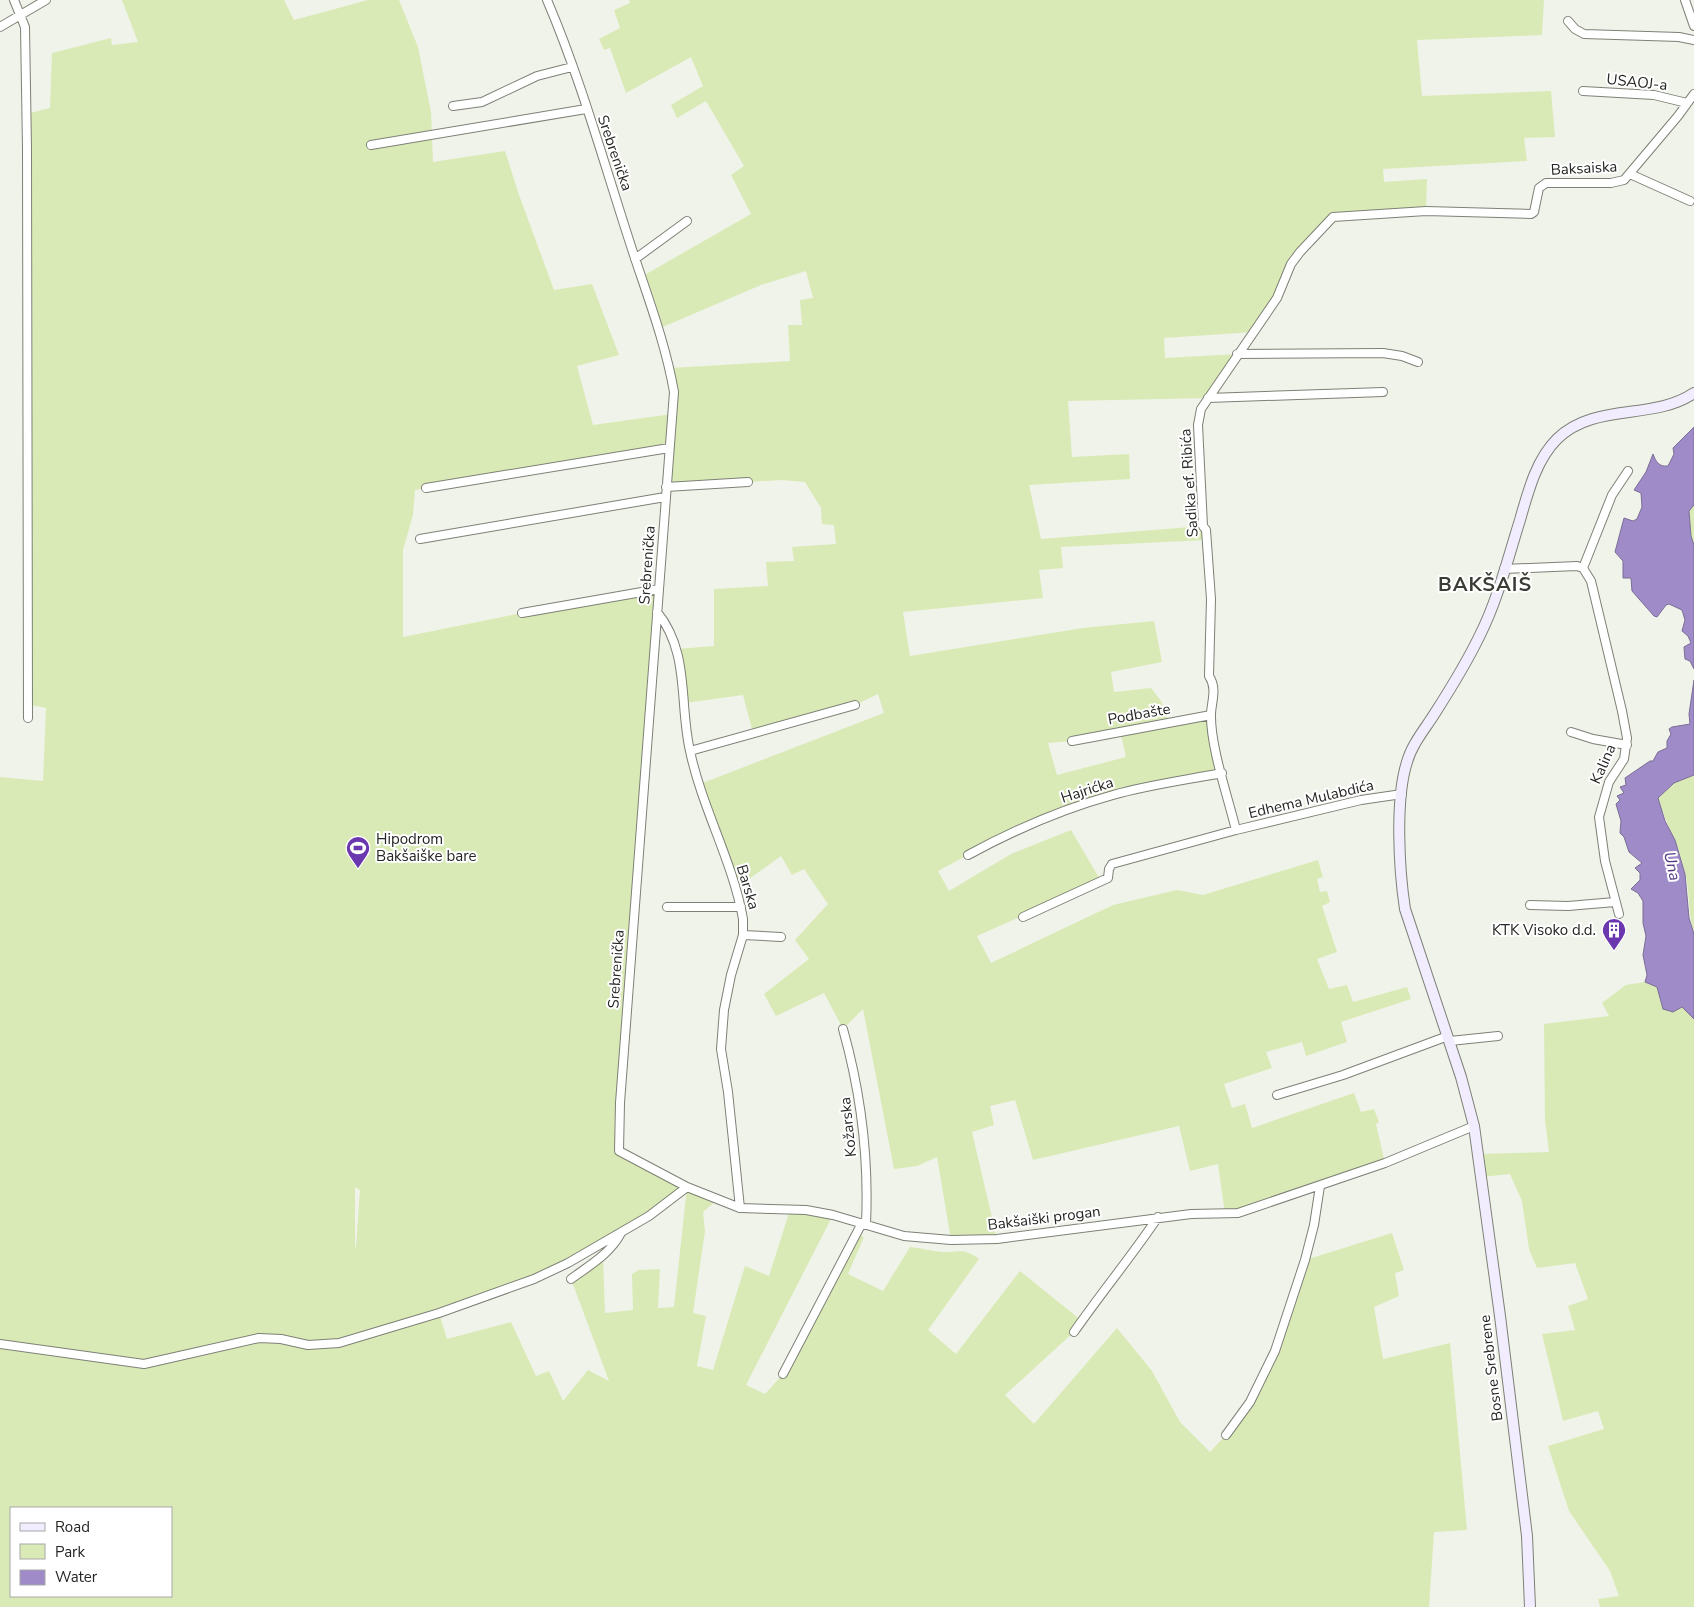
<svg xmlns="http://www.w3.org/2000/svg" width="1694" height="1607" viewBox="0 0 1694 1607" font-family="'Nunito Sans',sans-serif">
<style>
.green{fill:#daeab6;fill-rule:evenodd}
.water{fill:#9e8bc7;stroke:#7a6d96}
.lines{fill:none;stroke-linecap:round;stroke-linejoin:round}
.street-casing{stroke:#7d8076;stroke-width:10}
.secondary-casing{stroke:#7d8076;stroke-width:12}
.street{stroke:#fff;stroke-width:8}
.secondary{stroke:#f2ecff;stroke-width:10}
.labels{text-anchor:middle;stroke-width:4;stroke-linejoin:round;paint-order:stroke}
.street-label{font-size:15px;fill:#252623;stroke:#fff}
.poi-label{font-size:15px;fill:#252623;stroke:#fff;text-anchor:start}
.water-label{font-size:16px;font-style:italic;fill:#553a82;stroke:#fff}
.district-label{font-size:20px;font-weight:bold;letter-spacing:1px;fill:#3a3d35;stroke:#fff}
</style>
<rect width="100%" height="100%" fill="#f0f3e9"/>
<path class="green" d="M122 0H284L294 20 368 0H399L418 47 431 112 433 162 505 151 519 195 554 290 592 284 619 355 577 366 593 425 672 414 670 368 790 361 788 325H802L800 300 813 298 806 271 761 285 658 329 641 277 751 214 731 175 744 166 706 101 677 118 671 105 703 86 691 57 626 93 610 48 604 50 599 39 620 28 614 10 630 3 629 0H1544L1542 35 1417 40 1422 96 1551 91 1555 137 1524 138 1527 161 1383 169 1384 182 1427 179 1426 211 1335 215 1300 252 1254 332 1164 338 1165 358 1237 354 1208 398 1068 401 1072 457 1129 454 1130 479 1029 485 1041 539 1203 526 1206 540 1061 547 1063 568 1039 570 1043 598 903 612 910 656 1083 628 1154 621 1162 662 1111 672 1114 692 1151 688 1161 701 1169 723 1211 715 1222 773 1135 790 1018 828 938 871 949 891 1011 854 1071 830 1101 881 977 936 991 963 1113 905 1177 890 1203 895 1318 860 1323 877 1317 879 1320 892 1327 891 1330 902 1322 906 1337 952 1317 959 1329 989 1347 985 1353 1002 1407 987 1411 999 1341 1022 1347 1042 1306 1056 1302 1042 1266 1052 1272 1068 1224 1084 1232 1108 1245 1104 1252 1128 1354 1093 1361 1112 1374 1109 1379 1122 1376 1124 1385 1163 1225 1214 1218 1164 1190 1171 1179 1126 1033 1160 1015 1100 990 1106 994 1125 972 1132 997 1239 951 1240 937 1157 917 1166 894 1169 863 1009 843 1029 824 993 776 1016 764 994 809 959 795 940 828 904 804 869 792 875 781 856 735 889 700 784 884 713 878 694 855 705 753 733 743 695 685 703 677 649 714 646V589L768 586 766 562 794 561 792 547 836 544 834 525 822 524 821 508 805 482 782 480 666 487 669 448 415 490 413 515 403 550V637L522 613 659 589 619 1151 717 1200 703 1212 705 1231 693 1313 706 1316 697 1366 713 1370 745 1266 769 1276 790 1210 833 1215 746 1385 765 1394 783 1374 856 1234 864 1237 848 1274 883 1291 910 1247C921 1248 931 1251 942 1252 960 1253 962 1247 979 1259L928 1330 956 1354 1020 1271 1082 1321 1074 1332 1005 1395 1034 1424 1117 1328 1152 1371 1180 1422 1210 1452 1226 1435 1263 1380 1305 1260 1392 1233 1404 1270 1395 1273 1399 1296 1374 1307 1383 1359 1450 1343 1467 1530 1434 1532 1429 1607H0V777L43 781 46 708 26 704 30 113 50 108 52 53 111 38 112 45 138 42ZM1120 731 1126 757 1057 775 1048 743 1072 741ZM355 1187 360 1190 356 1247H355ZM687 1187 674 1307 658 1308 660 1269 639 1270 632 1274 633 1310 605 1313 603 1256 571 1279 609 1381 588 1370 563 1401 549 1371 536 1376 511 1322 447 1339 439 1313 568 1263 671 1200ZM11 1508H171V1596H11Z
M1694 505V545L1691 536 1689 511Z
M1694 775V934C1688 913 1690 892 1685 872 1679 846 1666 824 1658 798L1674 783Z
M1645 982 1657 987 1661 1003 1675 1010 1682 1007 1694 1019V1607H1600L1598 1599 1619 1596 1610 1571 1569 1511 1548 1446 1604 1429 1598 1411 1563 1421 1542 1334 1575 1330 1568 1306 1588 1299 1575 1263 1537 1268 1529 1249 1522 1201 1510 1174 1481 1177 1478 1154 1549 1152 1545 1120 1544 1024 1609 1016 1602 1003 1626 985Z"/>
<path class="water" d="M1694 427V505L1689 511 1691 536 1694 545V669L1690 661 1685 659 1684 647 1691 643 1688 636 1682 631 1685 620 1682 610 1669 604 1666 605 1657 617 1654 616 1632 591 1631 578H1623V561L1615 552 1624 518 1633 521 1637 519 1642 507 1641 493 1634 490 1646 472 1653 454C1656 462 1659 467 1668 466L1674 454 1673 448Z
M1694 680V775L1674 783 1658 798 1665 821 1675 840 1685 874 1689 918 1694 934V1019L1682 1007 1673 1012 1663 1009 1657 987 1645 982 1647 975 1643 955 1646 936 1643 923V901L1638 893 1631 889 1640 880V873L1635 868 1642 863 1629 852 1624 837 1620 833 1621 821 1616 804 1620 800 1617 796 1624 793 1620 787 1626 785 1625 778 1650 761H1653L1658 752 1667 748V741L1671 734 1669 729 1672 727 1690 724 1689 714Z"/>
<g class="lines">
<g class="street-casing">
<path id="street" d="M14 0 25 27 27 149 28 718
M547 0C580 77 603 160 629 240 645 290 665 340 674 392L620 1103 619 1151 687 1187 740 1208 806 1210 833 1215 904 1236 951 1240 997 1239 1191 1214 1238 1213 1385 1163 1474 1126
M1685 0 1694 26
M1568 21 1575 29 1584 34 1679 37 1694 40
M0 27 46 0
M1583 91 1654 95 1687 103
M453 106 482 102 537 76 572 67
M371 145 586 109
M1630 174 1690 201
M635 259 687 221
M1237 354 1383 353 1402 356 1418 362
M1208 398 1383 392
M666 487 748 482
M426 488 669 448
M420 539 665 497
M1583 568 1612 495 1628 471
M1504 569 1577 566 1583 568 1591 581 1622 711 1627 738 1624 759 1609 782 1599 817 1605 861 1619 914
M657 612C690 652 679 704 690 751 702 808 733 862 743 919V935L731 975 724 1010 721 1049 728 1092 740 1208
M522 613 659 589
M1571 732 1593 739 1627 745
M1072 741 1211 715
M690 751 855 705
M1402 794 1361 800 1236 830C1228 797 1210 746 1211 713 1212 700 1217 688 1209 676L1211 599 1206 530 1203 526 1198 425 1201 409 1277 298 1291 264 1300 252 1333 217 1426 211 1531 214 1534 212 1539 188 1546 183H1611L1624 180 1678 116 1694 94
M968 855C1014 830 1062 809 1113 795 1148 785 1186 780 1222 773
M1530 905 1568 906 1615 902
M667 907H741
M1023 917 1108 878 1109 869 1112 864 1236 830
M743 935 781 937
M843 1029C861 1093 869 1158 866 1224
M1450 1041 1498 1036
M1277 1095 1343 1075 1448 1036
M571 1279C590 1265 610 1254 621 1233
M1074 1332C1101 1293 1131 1257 1158 1217
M0 1344 144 1364 259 1338 281 1339 308 1345 339 1343 439 1313 534 1279 568 1263 649 1216 687 1187
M783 1374 862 1223
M1226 1435 1250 1402 1275 1351 1305 1260 1314 1225 1320 1186"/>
</g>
<g class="secondary-casing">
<path id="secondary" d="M1530 1607 1527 1536 1500 1316 1474 1126 1461 1077 1405 909C1399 870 1395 799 1407 762 1412 744 1425 729 1435 713 1451 688 1467 662 1480 635 1498 599 1508 558 1520 520 1528 492 1536 460 1557 439 1594 402 1653 421 1694 393"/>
</g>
<use href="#street" class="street"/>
<use href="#secondary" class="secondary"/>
</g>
<defs>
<g id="stadium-pin" transform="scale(1.25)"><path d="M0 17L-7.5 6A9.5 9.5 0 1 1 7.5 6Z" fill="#6a37af" stroke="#fff"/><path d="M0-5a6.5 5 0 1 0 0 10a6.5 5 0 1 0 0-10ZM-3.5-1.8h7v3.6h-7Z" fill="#fff"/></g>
<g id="building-pin" transform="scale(1.25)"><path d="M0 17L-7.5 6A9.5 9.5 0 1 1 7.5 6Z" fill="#6a37af" stroke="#fff"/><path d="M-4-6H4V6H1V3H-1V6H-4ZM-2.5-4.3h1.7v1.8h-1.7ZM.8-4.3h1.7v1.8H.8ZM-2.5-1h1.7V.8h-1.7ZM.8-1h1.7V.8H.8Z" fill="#fff"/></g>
</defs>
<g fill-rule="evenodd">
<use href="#stadium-pin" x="358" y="848"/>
<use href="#building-pin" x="1614" y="930"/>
</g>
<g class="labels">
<g class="street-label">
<text transform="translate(1637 82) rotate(6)" y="5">USAOJ-a</text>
<text transform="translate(615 153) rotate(71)" y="5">Srebrenička</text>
<text transform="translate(1584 168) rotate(-3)" y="5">Baksaiska</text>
<text transform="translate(1189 483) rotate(-94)" y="5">Sadika ef. Ribića</text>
<text transform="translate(647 565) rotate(-86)" y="5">Srebrenička</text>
<text transform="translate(1139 714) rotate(-10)" y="5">Podbašte</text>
<text transform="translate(1603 764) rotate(-66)" y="5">Kalina</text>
<text transform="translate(1087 790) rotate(-18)" y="5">Hajrićka</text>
<text transform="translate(1311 799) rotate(-13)" y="5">Edhema Mulabdića</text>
<text transform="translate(748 887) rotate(73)" y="5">Barska</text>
<text transform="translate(616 969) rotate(-86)" y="5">Srebrenička</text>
<text transform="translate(848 1127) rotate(-96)" y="5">Kožarska</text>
<text transform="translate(1044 1218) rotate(-7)" y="5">Bakšaiški progan</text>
<text transform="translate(1491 1368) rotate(-97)" y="5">Bosne Srebrene</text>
</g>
<g class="poi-label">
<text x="376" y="844">Hipodrom<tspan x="376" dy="17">Bakšaiške bare</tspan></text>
<text x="1596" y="935" text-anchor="end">KTK Visoko d.d.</text>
</g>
<g class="water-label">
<text transform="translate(1673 866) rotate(78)" y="6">Una</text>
</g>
<g class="district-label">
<text x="1485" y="591">BAKŠAIŠ</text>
</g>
</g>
<rect x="10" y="1507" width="162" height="90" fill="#ffffff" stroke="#a8a8a7"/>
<rect x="20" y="1523" width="25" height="8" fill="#f2ecff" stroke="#a8a8a7"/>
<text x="55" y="1532" font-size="15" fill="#252623">Road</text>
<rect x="20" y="1544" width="25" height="15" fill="#daeab6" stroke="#a8a8a7"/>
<text x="55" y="1557" font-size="15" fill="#252623">Park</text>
<rect x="20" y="1570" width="25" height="15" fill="#9e8bc7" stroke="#a8a8a7"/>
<text x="55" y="1582" font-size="15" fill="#252623">Water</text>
</svg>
